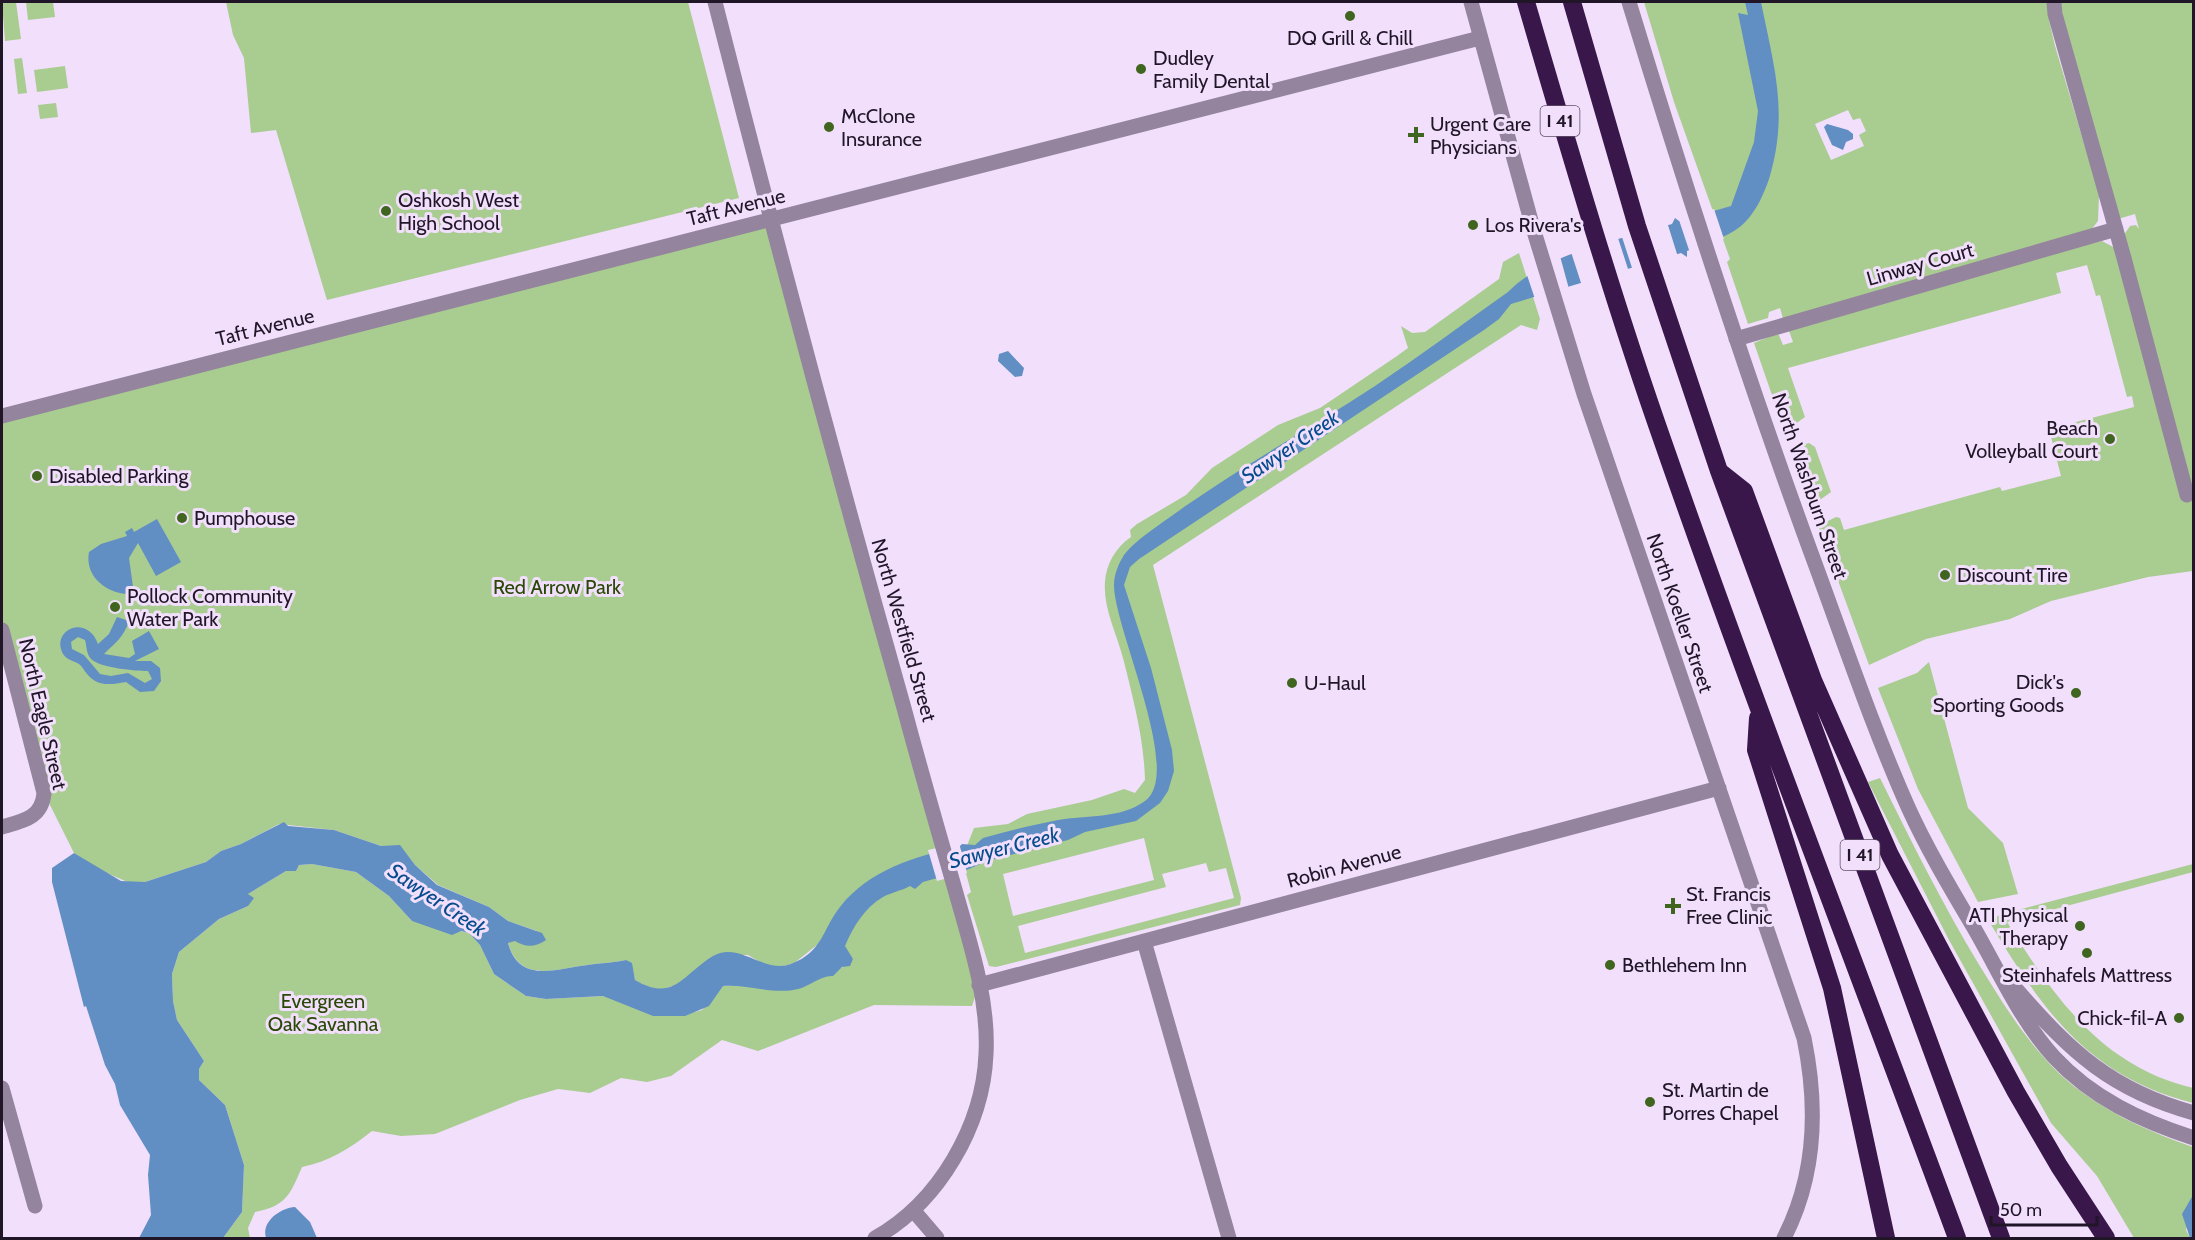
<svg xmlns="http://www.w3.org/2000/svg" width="2195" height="1240" viewBox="0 0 2195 1240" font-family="Cabin,sans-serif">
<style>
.green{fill:#a9cc90;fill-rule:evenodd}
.water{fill:#618ec3;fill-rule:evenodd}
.pier{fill:#f1dffc}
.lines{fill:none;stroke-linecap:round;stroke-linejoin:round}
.minor{stroke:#94849e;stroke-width:15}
.highway{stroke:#39174a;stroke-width:18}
.poi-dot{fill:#3f651e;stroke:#f1dffc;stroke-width:2}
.labels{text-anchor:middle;stroke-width:6;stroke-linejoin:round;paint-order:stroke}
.shield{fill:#f1dffc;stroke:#5f5267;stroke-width:1.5}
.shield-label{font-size:18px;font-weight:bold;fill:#211627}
.poi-label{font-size:20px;fill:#211627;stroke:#f1dffc;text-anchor:start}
.street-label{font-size:20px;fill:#211627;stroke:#f1dffc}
.park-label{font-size:20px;fill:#284803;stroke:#f1dffc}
.water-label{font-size:21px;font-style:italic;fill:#064c8d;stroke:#f1dffc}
</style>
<rect width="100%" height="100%" fill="#f1dffc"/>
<path class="green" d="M2 2H16L21 39 5 41Z
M26 2H53L55 17 28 20Z
M226 2H688L739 198 327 300 276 130 251 133 244 58 233 35Z
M1644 2H2048L2049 20 2055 46 2099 194 2098 221 2091 230 1784 322 1780 308 1769 312 1768 318 1748 324 1727 262 1730 259 1674 102ZM1848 110 1853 120 1860 118 1866 131 1859 135 1864 146 1831 160 1815 124Z
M2061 2H2193V571L2148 577 2051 601 2010 619 1926 639 1869 665 1818 526 1836 517 1840 518 1844 530 2000 487 2002 491 2061 476 2049 429 2134 407 2132 396 2127 397 2100 295 2096 296 2087 265 2056 273 2061 293 1788 368 1805 417 1791 427H1783L1754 343 1778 333 1783 345 1793 342 1789 331 2089 244 2102 241 2115 248 2130 226 2136 225 2139 229 2135 214 2118 219 2065 38Z
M22 58 27 93 18 94 14 59Z
M65 66 68 88 37 92 34 70Z
M56 103 58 117 40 119 38 105Z
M772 220 979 985 972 1006 874 1005 758 1051 722 1040 671 1076 647 1082 621 1078 590 1093 558 1089 520 1100 435 1134 401 1136 372 1131C349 1149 330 1161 302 1167 290 1195 286 1206 255 1212L248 1228 250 1238H223L242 1212 244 1165 225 1105 199 1080V1069L204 1061 177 1020 173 1001 172 974 179 952 219 919 248 906V894L286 871H296L299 865 312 864 356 872 389 896 412 921 469 933 480 945 494 974 526 996 546 999 603 996 695 1012 702 1010 723 986C765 983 788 996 829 974 837 969 846 967 853 959L847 953 822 941 793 964 778 967 767 966 748 955H715L680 983 662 990 649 988 635 980 633 970 626 960C613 963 601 963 588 965 558 968 520 985 508 943L537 931 508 921 489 907 438 885 415 865 400 846H381L334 830 279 824 241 844 221 851 206 862 145 882 130 883 102 871 74 853 44 793 2 630V416Z
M1519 253 1540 319 1537 330 1521 325 1153 565 1241 898 1240 905 996 967 989 966 967 895 971 892 962 858 974 828 1008 824 1027 814 1092 800 1124 789 1135 793 1145 780C1144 739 1133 698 1123 658 1117 634 1103 608 1105 582 1106 564 1116 547 1131 537L1130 530 1137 524 1186 495 1212 468 1278 425 1320 408 1397 356 1408 348 1401 326 1412 333 1425 332 1499 279 1503 262ZM1144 838 1154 880 1013 916 1003 874ZM1206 863 1209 872 1226 868 1234 898 1025 953 1018 926 1166 887 1162 874Z
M1809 443 1815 447 1831 492 1817 502H1810L1792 451 1797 446Z
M1929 662 1968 808 2003 843 2018 894 1978 902 1918 789 1878 688 1917 673Z
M1880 778C1911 841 1942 903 1978 963 2007 1010 2037 1060 2083 1093 2118 1118 2153 1133 2193 1147V1195L2186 1230 2190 1238H2134L2097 1176 2051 1123 1949 940 1868 782Z
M2193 864V872L2007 922C2054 997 2101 1066 2193 1088V1103C2088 1076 2043 1011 1990 923L1999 915Z"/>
<path class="water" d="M1745 2H1761C1774 67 1789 113 1769 179 1763 196 1755 214 1741 226 1726 238 1705 244 1687 251V257L1681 253 1511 304 1499 319 1484 330 1139 559 1130 567 1124 585 1151 668 1172 750 1174 771 1168 791 1160 803 1136 821 1085 832 1068 840 987 861 969 869 923 882 915 889 910 886C901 891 892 892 883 897 865 907 853 927 845 946L853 959 850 966 842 967 833 976C821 975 810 986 798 989 775 995 747 984 723 986L709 1006 685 1016H653L603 996 546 999 526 996 494 974 480 945 469 933 461 931 452 935 412 921 389 896 356 872 312 864 299 865 296 871H286L248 894 254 898 248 906 219 919 179 952 172 974 173 1001 177 1020 204 1061 199 1069V1080L225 1105 244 1165 242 1212 223 1238H139L151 1215 148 1175 150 1155 120 1105 115 1084 105 1065 86 1006 84 1007 52 882V868L74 853 121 881 145 882 206 862 221 851 241 844 284 822 288 826 334 830 381 846 400 845 415 865 437 885 489 907 508 921 542 933 546 940C536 947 526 948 515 941L508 943C519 985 558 968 588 965 601 963 613 963 626 960L632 963 635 980C674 1003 683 974 713 956 739 941 764 974 791 964 823 952 823 928 840 907 869 870 915 856 959 847L962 844 975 845 983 838C1008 831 1032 825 1058 820 1086 815 1121 819 1145 801 1184 773 1114 629 1114 585 1114 574 1119 563 1124 555 1137 538 1167 520 1184 507 1246 464 1312 427 1375 386 1420 356 1464 323 1508 292 1548 252 1619 240 1672 224L1675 218 1679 221 1731 206 1754 142 1758 111 1738 13 1748 15Z
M1827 124 1848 130 1853 134V139L1846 142 1843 150 1832 145 1824 127Z
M1008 351 1024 368 1022 376 1015 377 998 361 999 354Z
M157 519 181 562 156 576 138 543 129 558 134 594C111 596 84 579 89 552L101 544 127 536 125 532 132 528 134 532Z
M117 617 129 621C124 637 115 643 104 654L129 658 135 654 132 641 149 631 159 649 135 661H151L160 668 161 681 154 691 140 692 126 682C105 686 94 686 82 667 77 660 68 662 63 654 50 630 87 613 98 644L109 634ZM78 637 85 640C87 647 86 653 91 659 100 668 136 671 148 671L152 679 145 683 128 673 111 676 100 674 84 655 72 649 71 642Z
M2193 1195V1238H2190L2182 1214Z
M295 1207 310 1222 317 1238H266C261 1222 280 1208 295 1207Z"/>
<path class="pier" d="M1714 209 1724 239 1690 253 1678 217Z
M1667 222 1678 257 1633 271 1622 237Z
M1618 238 1629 272 1582 286 1571 252Z
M1560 256 1569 289 1535 299 1526 272Z
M959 843 967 873 937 881 928 850Z"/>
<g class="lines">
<path class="minor" d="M715 2C775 238 838 474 904 708 920 768 937 827 954 886 969 940 989 998 986 1054 983 1126 939 1202 875 1238
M1471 2 1533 228 1584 394 1804 1038C1818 1106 1816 1176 1784 1238
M1629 2C1685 186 1744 369 1810 550 1842 636 1871 724 1908 807 1927 849 1951 889 1974 928 1999 971 2020 1020 2054 1057 2092 1098 2141 1121 2194 1138
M2054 2 2055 14 2124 258 2187 495
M1736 339 2116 229
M2 416 1480 38
M2 630 44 793C42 818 23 821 2 827
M1144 941 1229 1238
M979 985 1719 788
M2016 989C2071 1052 2111 1090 2194 1113
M2 1088 35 1206
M913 1210 937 1238"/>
<path class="highway" d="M1526 2C1569 149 1612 297 1663 442 1756 709 1859 973 1957 1238
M1572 2 1637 226 1719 471 2001 1238
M1720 472 1744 491 1813 680 1890 855 2016 1092 2059 1166 2106 1238
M1758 718 1756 750 1832 988 1886 1238"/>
</g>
<g class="poi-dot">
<circle cx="1350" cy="16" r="6"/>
<circle cx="1141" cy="69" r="6"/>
<circle cx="829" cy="127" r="6"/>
<path d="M1413 126h6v6h6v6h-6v6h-6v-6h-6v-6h6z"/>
<circle cx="386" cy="211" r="6"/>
<circle cx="1473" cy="225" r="6"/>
<circle cx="2110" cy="439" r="6"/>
<circle cx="37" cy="476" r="6"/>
<circle cx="182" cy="518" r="6"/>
<circle cx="1945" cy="575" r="6"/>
<circle cx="115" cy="607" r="6"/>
<circle cx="1292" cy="683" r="6"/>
<circle cx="2076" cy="693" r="6"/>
<path d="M1670 897h6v6h6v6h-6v6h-6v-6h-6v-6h6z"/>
<circle cx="2080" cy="926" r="6"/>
<circle cx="2087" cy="953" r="6"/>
<circle cx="1610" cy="965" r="6"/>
<circle cx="2179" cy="1018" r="6"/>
<circle cx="1650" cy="1102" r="6"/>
</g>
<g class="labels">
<g class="shield">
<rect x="1540.5" y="106" width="39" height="30" rx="4.5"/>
<rect x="1840.5" y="840" width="39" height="30" rx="4.5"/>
</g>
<g class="shield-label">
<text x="1560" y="127">I 41</text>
<text x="1860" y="861">I 41</text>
</g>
<g class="poi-label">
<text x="1350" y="45" text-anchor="middle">DQ Grill &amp; Chill</text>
<text x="1153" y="65">Dudley<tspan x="1153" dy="23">Family Dental</tspan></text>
<text x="841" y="123">McClone<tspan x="841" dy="23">Insurance</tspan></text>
<text x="1430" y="131">Urgent Care<tspan x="1430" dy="23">Physicians</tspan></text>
<text x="398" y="207">Oshkosh West<tspan x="398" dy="23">High School</tspan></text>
<text x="1485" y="232">Los Rivera's</text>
<text x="2098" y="435" text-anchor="end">Beach<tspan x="2098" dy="23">Volleyball Court</tspan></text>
<text x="49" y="483">Disabled Parking</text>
<text x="194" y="525">Pumphouse</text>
<text x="1957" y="582">Discount Tire</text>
<text x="127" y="603">Pollock Community<tspan x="127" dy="23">Water Park</tspan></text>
<text x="2064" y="689" text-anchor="end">Dick's<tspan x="2064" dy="23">Sporting Goods</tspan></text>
<text x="1304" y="690">U-Haul</text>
<text x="1686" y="901">St. Francis<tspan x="1686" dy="23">Free Clinic</tspan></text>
<text x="2068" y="922" text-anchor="end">ATI Physical<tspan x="2068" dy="23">Therapy</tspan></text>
<text x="1622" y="972">Bethlehem Inn</text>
<text x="2087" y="982" text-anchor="middle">Steinhafels Mattress</text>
<text x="2167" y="1025" text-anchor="end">Chick-fil-A</text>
<text x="1662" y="1097">St. Martin de<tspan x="1662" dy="23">Porres Chapel</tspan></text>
</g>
<g class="street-label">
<text transform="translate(736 207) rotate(-14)" y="7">Taft Avenue</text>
<text transform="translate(1920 264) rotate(-16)" y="7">Linway Court</text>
<text transform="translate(265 327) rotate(-14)" y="7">Taft Avenue</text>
<text transform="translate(1810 486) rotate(71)" y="7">North Washburn Street</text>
<text transform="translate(1680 613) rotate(71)" y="7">North Koeller Street</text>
<text transform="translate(904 630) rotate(74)" y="7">North Westfield Street</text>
<text transform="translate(43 714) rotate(77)" y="7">North Eagle Street</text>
<text transform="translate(1344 866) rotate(-15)" y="7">Robin Avenue</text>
</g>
<g class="park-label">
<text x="557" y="594">Red Arrow Park</text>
<text x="323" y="1008">Evergreen<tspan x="323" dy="23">Oak Savanna</tspan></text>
</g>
<g class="water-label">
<text transform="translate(1290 447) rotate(-34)" y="7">Sawyer Creek</text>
<text transform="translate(1004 848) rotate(-14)" y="7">Sawyer Creek</text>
<text transform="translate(437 900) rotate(34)" y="7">Sawyer Creek</text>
</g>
</g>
<rect width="2195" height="1240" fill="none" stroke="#211627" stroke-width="6"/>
<path d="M1991 1216v9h106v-9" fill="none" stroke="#211627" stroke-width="3"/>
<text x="2000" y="1216" font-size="18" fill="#211627" stroke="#f1dffc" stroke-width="4.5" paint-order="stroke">50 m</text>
</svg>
